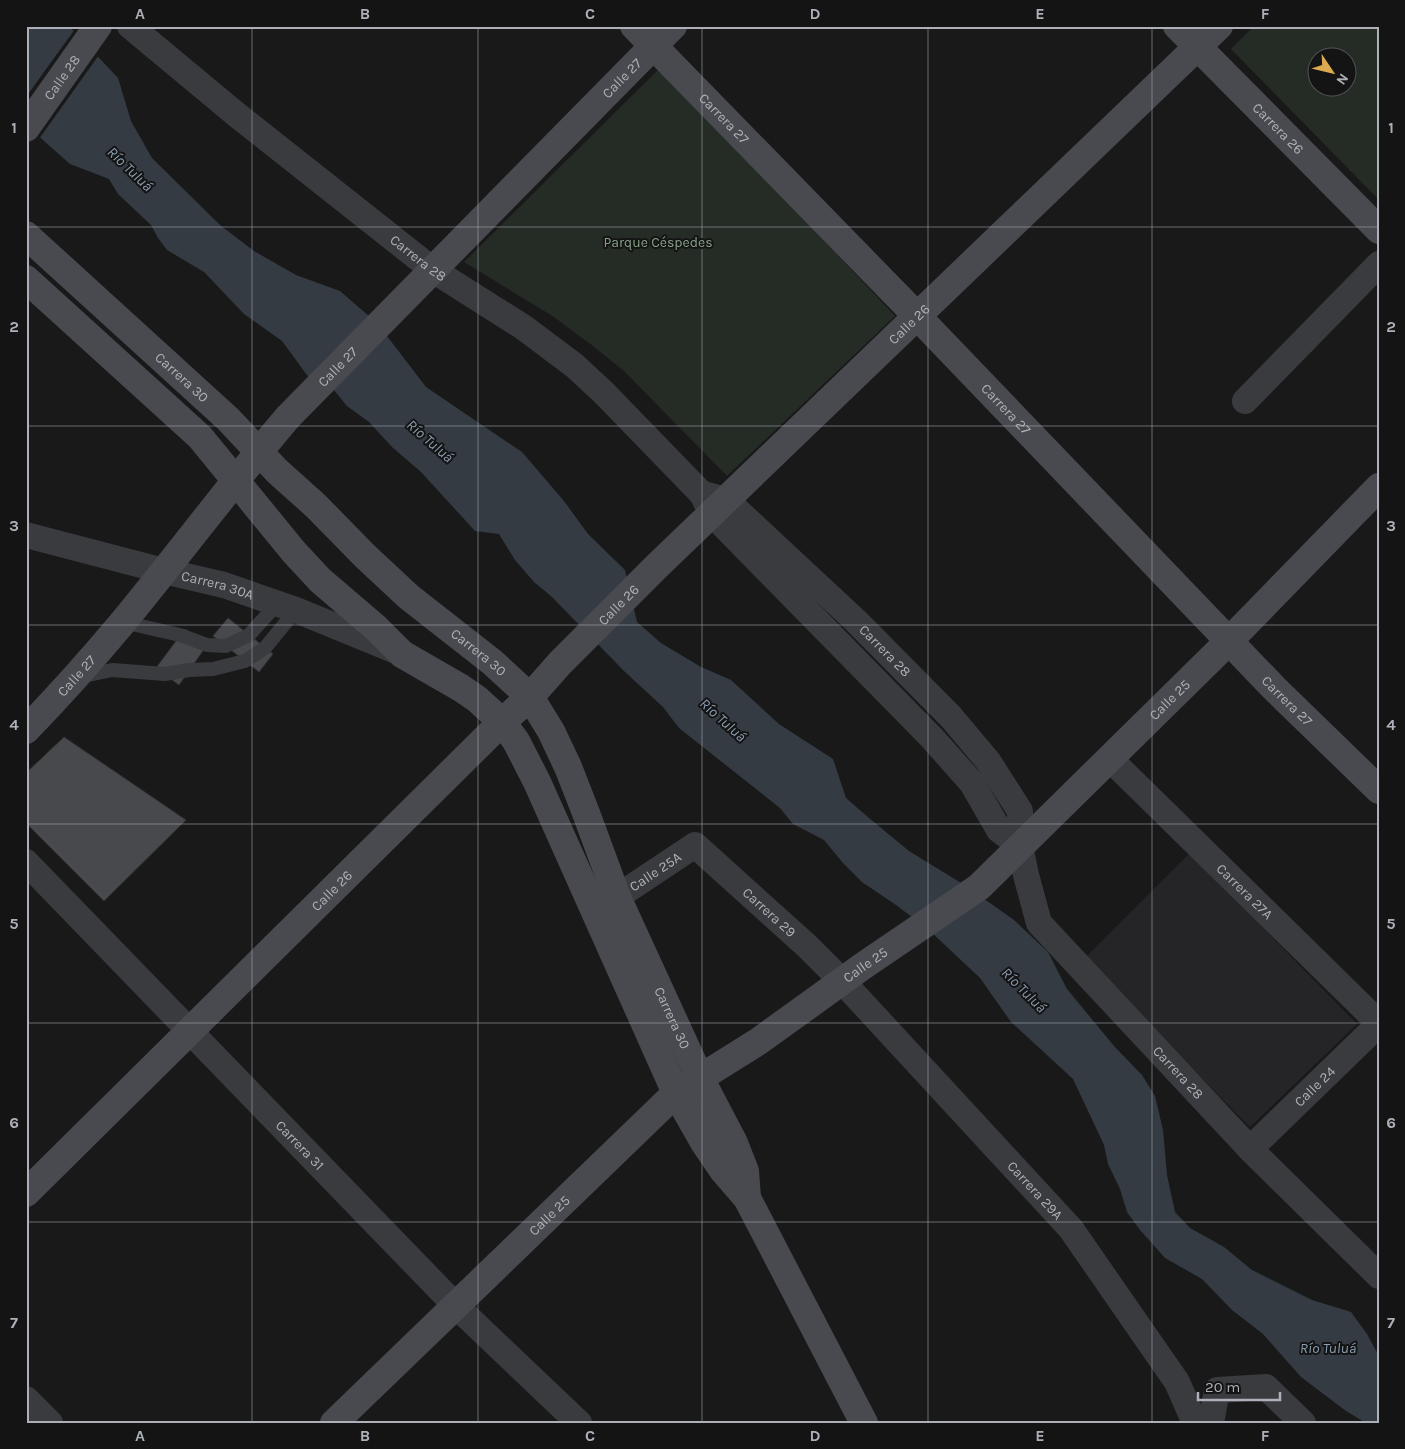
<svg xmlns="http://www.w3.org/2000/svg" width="1405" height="1449" viewBox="0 0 1405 1449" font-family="Karla,sans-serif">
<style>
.built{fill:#252527}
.green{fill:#252c26;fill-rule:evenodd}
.water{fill:#343b42}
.pier{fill:#19191a}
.building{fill:#48494c;stroke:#333336}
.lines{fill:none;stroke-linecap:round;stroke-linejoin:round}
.lane{stroke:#3a3b3f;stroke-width:14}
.street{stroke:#3a3b3f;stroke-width:26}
.secondary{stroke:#484a4f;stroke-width:28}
.grid{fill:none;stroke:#adb0b8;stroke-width:1;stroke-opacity:0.55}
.labels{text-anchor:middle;stroke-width:4;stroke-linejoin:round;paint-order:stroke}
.street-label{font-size:14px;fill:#adb0b8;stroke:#141415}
.park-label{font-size:14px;fill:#86a187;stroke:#141415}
.water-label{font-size:15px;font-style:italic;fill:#889daf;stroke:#141415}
.neatline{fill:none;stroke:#adb0b8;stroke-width:2}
.grid-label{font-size:16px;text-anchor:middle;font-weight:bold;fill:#adb0b8}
</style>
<rect width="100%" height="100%" fill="#19191a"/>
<path class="built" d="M1190 853 1357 1024 1250 1127 1084 959Z"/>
<path class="green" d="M1254 26H1379V200L1231 49ZM1318 58H1348V88H1318Z
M661 67 895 316 727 476 625 372 593 346 554 317 464 262Z"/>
<path class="water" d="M26 26H69L118 78 131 121 152 158 220 225 254 251 296 275 340 291 377 323 426 387 522 452 564 501 588 534 625 570 637 622 661 643 701 667 731 680 779 724 833 759 846 798 869 818 909 851 966 886 1014 920 1048 952 1067 989 1114 1046 1142 1075 1155 1096 1163 1130 1167 1175 1175 1212 1190 1228 1224 1247 1252 1270 1312 1300 1351 1312 1367 1334 1379 1356V1423H1366L1346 1411 1301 1377 1263 1334 1232 1310 1202 1279 1165 1258 1140 1230 1127 1212 1120 1189 1108 1164 1104 1145 1073 1079 1011 1022 980 978 929 930 896 905 862 882 843 863 824 840 793 824 780 808 679 728 663 707 624 671 552 597 534 582 515 560 499 534 475 531 421 472 392 447 369 422 347 406 333 389 315 386 282 341 244 314 204 272 167 250 158 238 151 225 118 194 109 179 70 164 26 125Z"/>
<path class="pier" d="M75 29 99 55 39 139 26 128V97Z"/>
<path class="building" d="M228 618 273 654 259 672 213 636Z
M185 629 207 645 179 685 156 668Z
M64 737 186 820 104 901 26 823V773Z"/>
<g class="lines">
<path class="lane" d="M123 622 180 635 207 645 226 646 249 635 278 603
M79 677 112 670 165 674 189 670 213 669 245 661 265 648 296 610"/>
<g class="street">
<path id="s1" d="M130 26 237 115 433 270 523 327 575 366 604 393 702 494 712 514 932 738 972 783 999 830 1020 846"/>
<path d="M1245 401 1379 264"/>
<path id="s2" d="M704 494 726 500 856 621 951 717 988 761 1020 811V846L1026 875 1039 923 1250 1149 1379 1276"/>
<path id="s3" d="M26 535 164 571 224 585 296 610 401 653"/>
<path id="s4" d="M1110 759 1379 1023"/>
<path id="s5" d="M26 862 455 1305 579 1423"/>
<path id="s6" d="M617 897 695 845 807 946 842 981 1071 1229 1177 1382 1195 1423"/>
<path id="s7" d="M1250 1149 1379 1024"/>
<path d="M26 1399 50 1423"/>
<path d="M1211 1423 1217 1390 1266 1387 1303 1423"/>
</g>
<g class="secondary">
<path id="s8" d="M634 26 918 317 1274 688 1379 790"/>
<path id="s9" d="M1177 26 1379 230"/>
<path id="s10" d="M26 128 98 26"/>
<path id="s11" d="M26 235 228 419 277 471 316 506 365 556 409 597 492 662 530 697 551 731 568 767 586 813 617 897 700 1078 734 1143 745 1171 747 1198"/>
<path d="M26 279 200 437 294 552 320 580 376 628 402 654 461 688 477 699 502 722 516 741 537 782 676 1093 705 1144 722 1169 747 1198 864 1423"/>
<path id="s12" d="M26 730C60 695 92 659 123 622 179 554 231 484 288 417L673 26"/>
<path id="s13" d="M26 1193 502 722 530 697 560 663 656 567 1219 26"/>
<path id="s14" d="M334 1423 676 1093 759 1041 863 966 979 887 1229 641 1379 487"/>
</g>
</g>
<path class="grid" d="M252 26V1423M478 26V1423M702 26V1423M928 26V1423M1152 26V1423M26 227H1379M26 426H1379M26 625H1379M26 824H1379M26 1023H1379M26 1222H1379"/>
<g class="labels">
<g class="street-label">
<text dy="5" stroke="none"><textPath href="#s10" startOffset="62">Calle 28</textPath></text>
<text dy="5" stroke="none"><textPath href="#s12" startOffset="884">Calle 27</textPath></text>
<text dy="5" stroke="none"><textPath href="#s8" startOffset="129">Carrera 27</textPath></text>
<text dy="5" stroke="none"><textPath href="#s9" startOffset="144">Carrera 26</textPath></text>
<text dy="5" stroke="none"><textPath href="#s1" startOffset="370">Carrera 28</textPath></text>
<text dy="5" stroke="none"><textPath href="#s13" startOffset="1239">Calle 26</textPath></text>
<text dy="5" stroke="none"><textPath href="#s12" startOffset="479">Calle 27</textPath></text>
<text dy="5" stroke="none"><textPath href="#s11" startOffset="211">Carrera 30</textPath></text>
<text dy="5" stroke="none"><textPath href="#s8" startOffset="534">Carrera 27</textPath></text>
<text dy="5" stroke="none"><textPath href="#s3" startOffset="198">Carrera 30A</textPath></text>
<text dy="5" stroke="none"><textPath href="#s13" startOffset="835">Calle 26</textPath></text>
<text dy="5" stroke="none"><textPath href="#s2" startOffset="242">Carrera 28</textPath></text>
<text dy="5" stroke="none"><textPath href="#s11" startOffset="616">Carrera 30</textPath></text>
<text dy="5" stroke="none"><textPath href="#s12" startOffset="74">Calle 27</textPath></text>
<text dy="5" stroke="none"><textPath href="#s14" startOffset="1109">Calle 25</textPath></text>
<text dy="5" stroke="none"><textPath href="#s8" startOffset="939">Carrera 27</textPath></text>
<text dy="5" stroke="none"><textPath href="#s6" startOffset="46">Calle 25A</textPath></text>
<text dy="5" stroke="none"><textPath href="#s13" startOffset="430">Calle 26</textPath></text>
<text dy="5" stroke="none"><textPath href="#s4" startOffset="189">Carrera 27A</textPath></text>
<text dy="5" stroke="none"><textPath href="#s6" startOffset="194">Carrera 29</textPath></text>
<text dy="5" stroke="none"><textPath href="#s14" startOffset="704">Calle 25</textPath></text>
<text dy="5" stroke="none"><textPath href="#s11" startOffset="1036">Carrera 30</textPath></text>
<text dy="5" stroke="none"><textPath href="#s2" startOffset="771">Carrera 28</textPath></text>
<text dy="5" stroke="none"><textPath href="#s7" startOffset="90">Calle 24</textPath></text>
<text dy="5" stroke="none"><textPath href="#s5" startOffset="394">Carrera 31</textPath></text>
<text dy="5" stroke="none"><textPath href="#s6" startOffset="579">Carrera 29A</textPath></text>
<text dy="5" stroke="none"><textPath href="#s14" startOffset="299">Calle 25</textPath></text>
</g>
<g class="park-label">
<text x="658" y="247">Parque Céspedes</text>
</g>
<g class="water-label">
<text transform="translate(130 169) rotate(44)" y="5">Río Tuluá</text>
<text transform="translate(430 441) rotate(41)" y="5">Río Tuluá</text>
<text transform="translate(723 720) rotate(42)" y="5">Río Tuluá</text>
<text transform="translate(1024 990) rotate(45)" y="5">Río Tuluá</text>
<text x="1328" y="1353">Río Tuluá</text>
</g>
</g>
<rect width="1405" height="1449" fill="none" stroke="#141415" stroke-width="55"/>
<g transform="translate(1332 72) rotate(125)"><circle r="24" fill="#141415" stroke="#515256"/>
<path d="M0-4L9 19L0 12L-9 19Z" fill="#dcaa4f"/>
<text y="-8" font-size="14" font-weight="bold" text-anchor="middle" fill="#adb0b8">N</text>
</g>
<path d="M1198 1392v8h82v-8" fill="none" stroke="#adb0b8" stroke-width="2.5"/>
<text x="1205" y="1392" font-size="15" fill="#adb0b8" stroke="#141415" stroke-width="4" paint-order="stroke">20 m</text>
<rect x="28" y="28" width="1350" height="1394" class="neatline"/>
<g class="grid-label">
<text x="140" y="19">A</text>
<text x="365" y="19">B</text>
<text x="590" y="19">C</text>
<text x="815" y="19">D</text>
<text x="1040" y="19">E</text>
<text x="1265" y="19">F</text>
<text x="14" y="133">1</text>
<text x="1391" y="133">1</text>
<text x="14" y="332">2</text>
<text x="1391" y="332">2</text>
<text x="14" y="531">3</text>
<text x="1391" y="531">3</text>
<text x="14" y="730">4</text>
<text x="1391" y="730">4</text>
<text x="14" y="929">5</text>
<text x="1391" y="929">5</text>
<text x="14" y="1128">6</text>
<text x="1391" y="1128">6</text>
<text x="14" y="1328">7</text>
<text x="1391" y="1328">7</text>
<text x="140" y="1441">A</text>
<text x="365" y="1441">B</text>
<text x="590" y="1441">C</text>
<text x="815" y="1441">D</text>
<text x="1040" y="1441">E</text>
<text x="1265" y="1441">F</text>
</g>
</svg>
